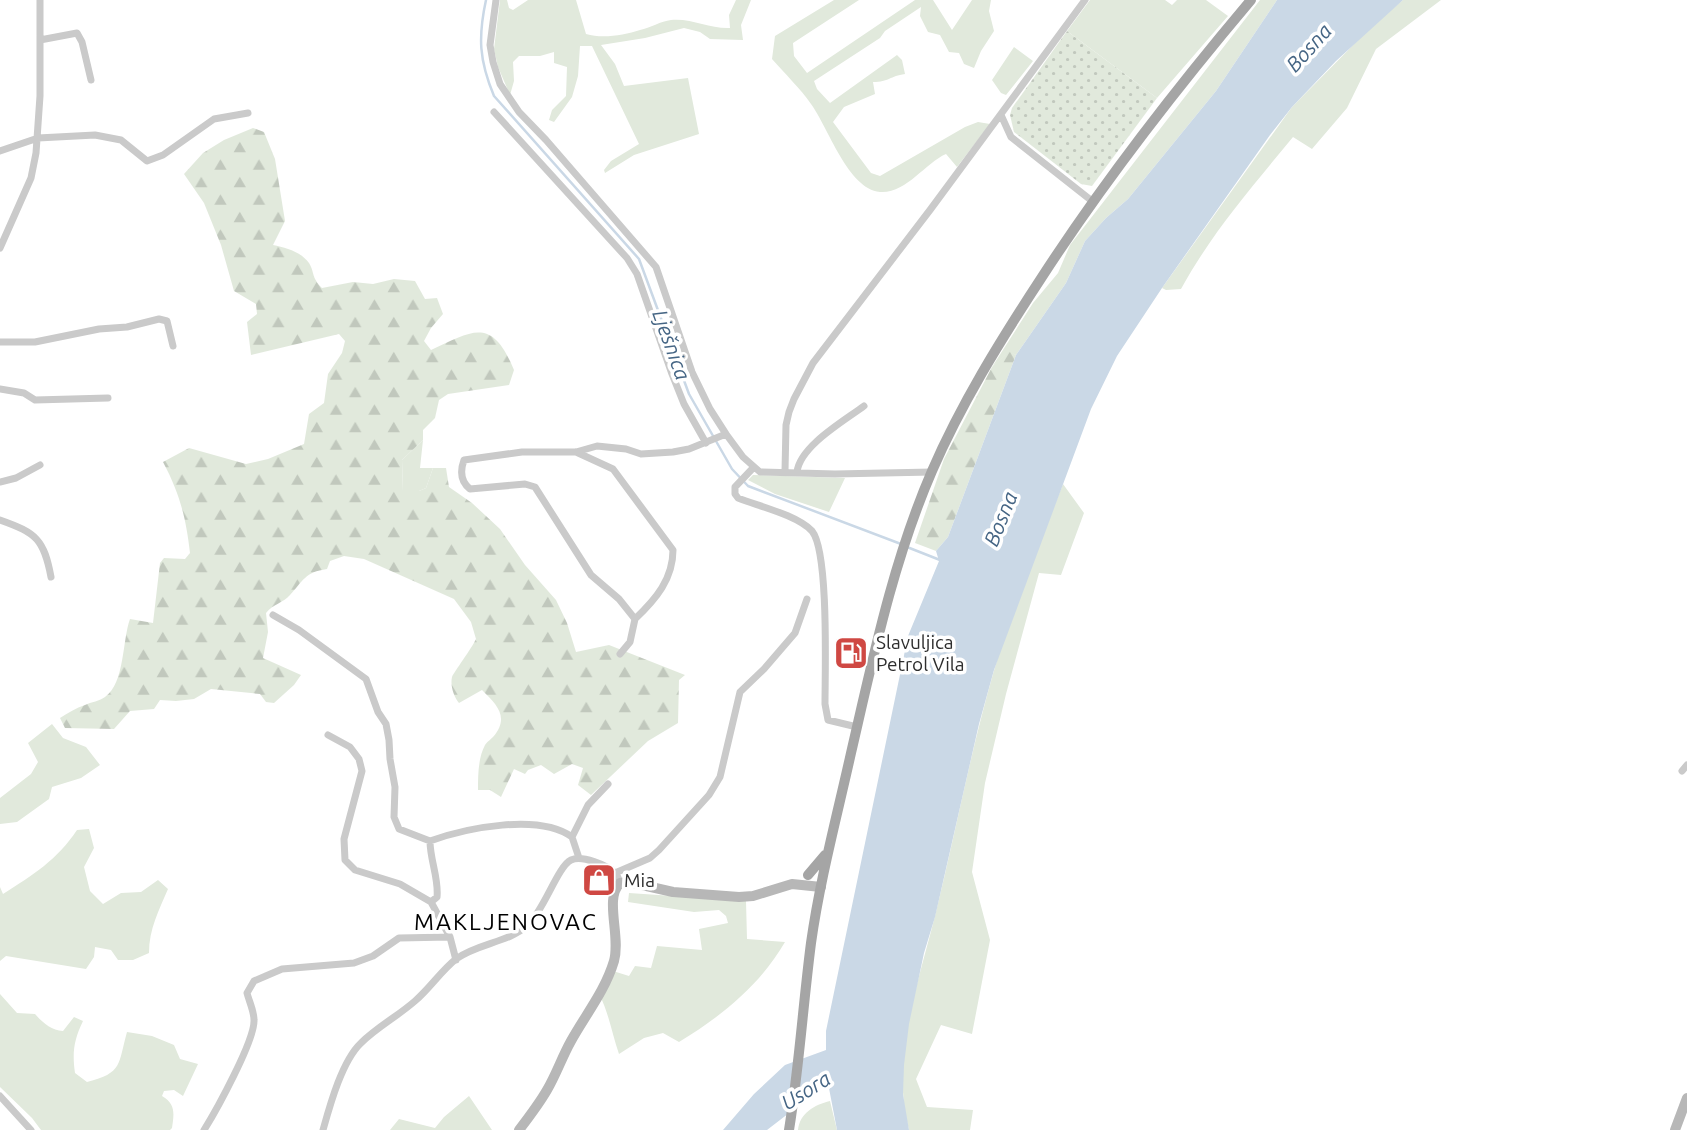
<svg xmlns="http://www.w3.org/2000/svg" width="1687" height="1130" viewBox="0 0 1687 1130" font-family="Ubuntu,sans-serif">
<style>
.grass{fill:#e1e9dc}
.forest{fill:url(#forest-firs)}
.park{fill:url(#park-dots)}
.water{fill:#cad8e6}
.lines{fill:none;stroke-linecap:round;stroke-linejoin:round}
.stream{stroke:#cad8e6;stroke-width:2.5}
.street{stroke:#cacaca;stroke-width:7}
.secondary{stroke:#b7b7b7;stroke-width:10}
.primary{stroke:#a5a5a5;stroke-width:10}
.labels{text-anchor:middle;stroke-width:7;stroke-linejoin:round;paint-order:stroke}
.poi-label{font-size:19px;fill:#2d2d2d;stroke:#fff;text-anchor:start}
.water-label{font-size:21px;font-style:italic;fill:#456584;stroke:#fff}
.quarter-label{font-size:23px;letter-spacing:2px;fill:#000;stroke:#fff}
</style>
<defs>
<pattern id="forest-firs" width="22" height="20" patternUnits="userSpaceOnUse" patternTransform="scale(1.75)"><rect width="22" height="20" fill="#e1e9dc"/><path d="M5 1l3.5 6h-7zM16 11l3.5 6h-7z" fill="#c1c8bd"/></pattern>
<pattern id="park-dots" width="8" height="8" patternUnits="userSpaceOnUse" patternTransform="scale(1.75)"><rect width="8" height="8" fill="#e1e9dc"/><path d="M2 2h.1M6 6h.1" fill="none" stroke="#c1c8bd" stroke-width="1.8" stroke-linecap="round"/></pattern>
</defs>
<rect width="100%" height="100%" fill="#fff"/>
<path class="grass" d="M500 0H507L509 8 513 10 528 0H576L586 34C603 39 624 35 640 30 650 28 661 21 671 20 692 18 710 29 730 28L729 15 736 0H751L741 25 743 40 710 39 700 32 684 28 645 38 601 45 615 64 624 86 688 78 699 134 634 155 605 173 604 170 611 161 639 144 592 46H580L578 76 572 97 554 122 549 120 552 110 566 96 567 67 554 63V52L540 56H519L513 62 514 81 510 95 498 67 494 49Z
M834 0H859L793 43 794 56 807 73 915 0H933L952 30 972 0H991L989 11 994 31 981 51 974 68 964 64 959 53 949 52 940 35 928 32 920 16 921 7 885 31 880 38 814 81 817 89 830 103 897 55 902 60 905 74C890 76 889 82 873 82L875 94 844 107 833 122 871 173 880 176 965 127 978 122 990 124 957 167 946 154C925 163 906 194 880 192 848 189 828 127 811 104 800 88 785 74 772 59L775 36Z
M1090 0H1165L1172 5 1177 0H1206L1228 16 1157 98 1067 31Z
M1260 0H1277L1216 91 1128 199 1106 218 1085 241 1066 283 1016 355 1009 352 992 367 1033 303 1058 273 1070 245Z
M1403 0H1441L1376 49 1347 108 1312 149 1293 137C1252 187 1213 231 1181 289L1166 290 1162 288 1292 107 1373 25Z
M1014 47 1033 61 1006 95 1001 93 992 80Z
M423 440 420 468H433L426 488 419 491H403L402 460Z
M753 475 845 478 829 512 775 494 748 480Z
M1063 484 1084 513 1061 575 1039 573 1006 694 985 783 972 872 990 940 972 1034 941 1025 916 1079 927 1107 973 1110 970 1130H909C890 1060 918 984 935 916 955 835 970 754 993 674 1011 611 1039 545 1063 484Z
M52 724 63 738 86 747 100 765 81 778 52 787 49 799 17 822 0 824V798L31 774 38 762 28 743Z
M89 829 94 848 84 867 90 891 103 904 121 893 141 892 158 880 168 889C159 910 149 929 149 953L133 960H118L111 950 95 947 94 957 86 969 6 956 0 961V887L3 894C33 875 57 860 77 830Z
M629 893 746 901 747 939 785 942C760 985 722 1016 679 1042L663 1033 644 1038 619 1054C612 1034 609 1013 599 994L613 971 629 976 635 966 651 968 657 946 702 950 699 929 728 923 726 916 719 910 694 912 628 902Z
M0 994 17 1013 35 1014C43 1023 51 1030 63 1031L74 1017 83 1021C74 1040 72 1052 75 1073L87 1082C123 1073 118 1064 127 1032L152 1036 174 1045 180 1059 198 1064 183 1096 174 1090 164 1091 162 1096C176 1104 174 1114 172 1128L170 1130H41L32 1118 0 1087Z
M469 1096 492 1130H390L399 1119 435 1128 444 1117Z
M830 1101 837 1130H798C800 1113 814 1105 830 1101Z"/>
<path class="forest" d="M253 128 264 132 275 159 285 221 273 245C286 248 300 251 309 263 315 273 311 277 322 288L353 282 373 284 394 279 415 281 425 299 437 298 443 314 431 328 424 341 431 350C474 330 492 317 514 370L509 385 448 394 439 400 435 418 423 430V440L402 460 403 491H419L426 488 433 468H446L449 487 472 503 500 529 525 565 556 600 567 623 576 652 609 645 685 675 679 680 678 723 648 741 591 795 578 785 583 768 572 764 554 774 541 765 528 770 525 774 514 769 501 797 490 790H478C478 776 478 758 485 745 486 743 491 739 493 737 510 717 497 705 482 690L459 703C454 697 450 686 452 677 454 672 472 648 476 639L471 622 454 599 364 559 344 556 330 561 327 569C305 572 303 581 290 595 283 603 273 604 266 613L268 632 263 658 301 675 294 685 274 703 266 702 260 694 211 689 194 699 176 701 160 700 154 709 130 711 114 729 65 728 60 718C68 713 76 708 85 705 91 702 100 701 105 697 125 683 122 641 130 619L153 623 160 563 164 558 185 559 190 553C186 518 180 494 163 462L189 448 246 464 268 459 304 444 309 414 324 403 328 374 342 353 345 341 339 334 251 355 247 322 257 314 256 304 234 291 221 245 204 203 184 174 203 153 224 140Z
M1009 351 1016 355 948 537 936 551 915 543 944 459 992 367Z"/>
<path class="park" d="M1067 31 1157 98 1092 186 1081 184 1014 132 1010 115 1012 108Z"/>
<path class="water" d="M1277 0H1403L1336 61 1292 107 1270 135 1162 288 1117 356 1091 409 994 670 979 724 935 917 924 953 909 1024 904 1065 903 1094 909 1130H837L828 1083 767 1130H723L754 1094 785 1065 826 1050V1031L908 636 939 561 936 551 948 537 1016 355 1066 283 1085 241 1106 218 1128 199 1216 91Z"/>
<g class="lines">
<path class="stream" d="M486 0C478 37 479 60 494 96L639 259 689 394 732 469 748 486 901 544
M907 547 940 560"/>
<path class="street" d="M496 0 490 45 493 62 500 84 519 112 546 140 656 267 692 372 710 409 726 434
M40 40 77 33 82 42 91 80
M494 112 627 258 637 274 672 374 684 404 706 443
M1001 115 1011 137 1092 201
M0 151 38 138 95 135 121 140 147 161 163 155 214 119 248 113
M0 248 31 178 36 153 40 96V0
M0 342H35L99 329 127 327 159 319 167 321 173 346
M0 389 24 393 35 400 108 398
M576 452 613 469 673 550C673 579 656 599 635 619
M753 468 735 487V494L738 498C758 506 797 515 812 531 829 552 825 672 825 704L828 720 857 727
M785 471 786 425 789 412 794 399 813 363 930 210 1085 0
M797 472C800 446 844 421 864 406
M0 482 16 478 40 465
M0 520C37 533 44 540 51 577
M273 615 299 630 366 679 378 712 386 724 389 740 390 759 395 787 394 817 399 829 430 841C466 828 539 813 572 837L579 858
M620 654 630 642 635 619 619 599 591 575 535 487 525 484 470 489C460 481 460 471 464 460L522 452H576L597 446 626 449 641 454 673 452 689 449 726 434 743 457 760 472 835 474 932 472
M328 735 350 747 359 759 362 771 344 839 345 860 355 870 400 884 431 902
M1682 771 1687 765
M572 837 588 805 608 784
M430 841C430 860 439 879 437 897L431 902 450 937 456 960
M615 873 650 858 659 850 709 795 720 777 740 692 764 669 795 633 807 599
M0 1096 31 1130
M204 1130C216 1111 255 1040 254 1020 254 1011 249 1001 247 993L254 981 282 969 354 963 373 956 399 938 450 937
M323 1130C330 1105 342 1061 361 1043 377 1027 398 1016 415 1001 430 988 441 971 456 959 478 943 508 943 528 925 544 910 558 866 571 860 582 855 607 865 615 873 618 876 619 880 620 883"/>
<path class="secondary" d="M519 1130C529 1117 539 1104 547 1090 556 1075 562 1057 571 1041 586 1014 605 991 614 961 621 936 604 898 620 883L629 882 673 892 739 897 753 896 792 884 821 887
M1675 1130 1687 1098"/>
<path class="primary" d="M808 875 825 855
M789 1130C799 1068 803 1005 811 943 820 879 837 816 851 753 873 658 893 561 932 471 961 404 1000 341 1040 280 1104 181 1175 90 1251 0"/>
</g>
<defs>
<g id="fuel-square" transform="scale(1.75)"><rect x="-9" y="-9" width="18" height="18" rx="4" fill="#cf4843" stroke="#fff"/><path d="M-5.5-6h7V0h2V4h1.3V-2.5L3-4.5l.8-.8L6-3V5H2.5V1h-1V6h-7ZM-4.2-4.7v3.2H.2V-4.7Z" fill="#fff"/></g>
<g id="shop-square" transform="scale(1.75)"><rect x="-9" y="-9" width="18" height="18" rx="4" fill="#cf4843" stroke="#fff"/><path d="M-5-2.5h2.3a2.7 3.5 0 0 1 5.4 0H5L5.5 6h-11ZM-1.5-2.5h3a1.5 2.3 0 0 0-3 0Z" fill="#fff"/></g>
</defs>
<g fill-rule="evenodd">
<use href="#fuel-square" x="851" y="653"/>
<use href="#shop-square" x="599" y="880"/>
</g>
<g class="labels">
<g class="poi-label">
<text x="876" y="649">Slavuljica<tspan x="876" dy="22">Petrol Vila</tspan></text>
<text x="624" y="887">Mia</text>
</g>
<g class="water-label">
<text transform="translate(1309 48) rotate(-48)" y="7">Bosna</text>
<text transform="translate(671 345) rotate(70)" y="7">Lješnica</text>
<text transform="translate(1001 519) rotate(-68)" y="7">Bosna</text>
<text transform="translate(806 1091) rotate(-32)" y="7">Usora</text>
</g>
<g class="quarter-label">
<text x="506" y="930">MAKLJENOVAC</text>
</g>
</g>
</svg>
